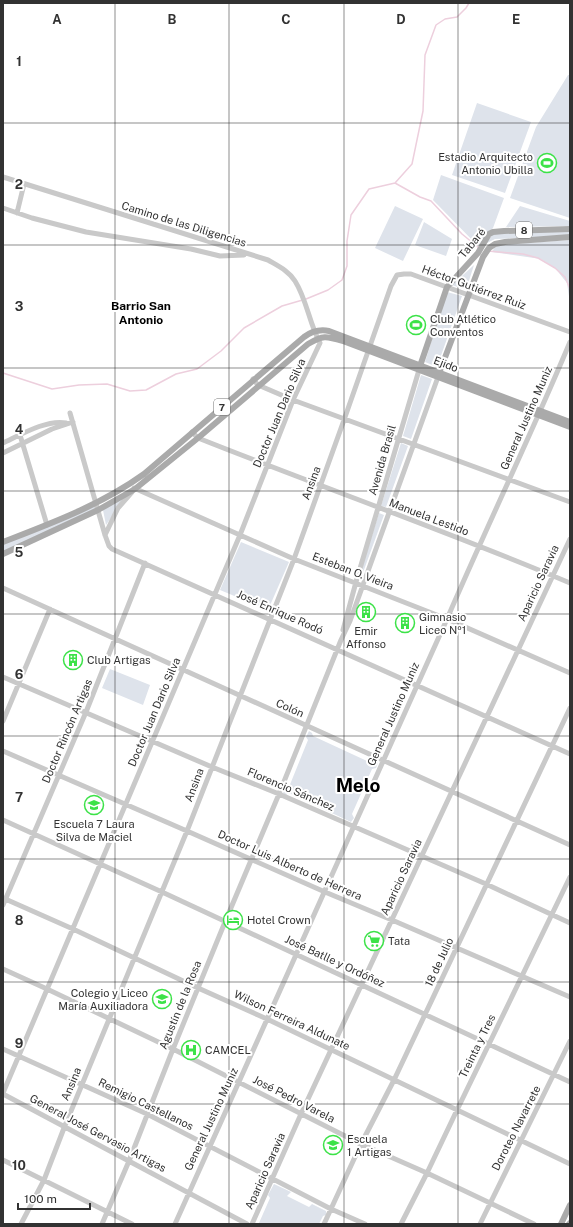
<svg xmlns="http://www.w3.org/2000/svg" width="573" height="1227" viewBox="0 0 573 1227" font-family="'Public Sans',sans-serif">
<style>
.green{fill:#dee3eb}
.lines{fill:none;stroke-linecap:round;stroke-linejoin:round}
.stream{stroke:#edcfdd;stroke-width:1.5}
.minor{stroke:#c9c9c9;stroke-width:5}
.major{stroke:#aaa;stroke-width:6}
.grid{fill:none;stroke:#323232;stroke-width:1;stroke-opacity:0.55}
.labels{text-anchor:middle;stroke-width:4;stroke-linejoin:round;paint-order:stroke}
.shield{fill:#fff;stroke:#707070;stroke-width:1}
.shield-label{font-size:10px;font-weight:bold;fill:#323232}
.poi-label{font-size:11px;fill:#323232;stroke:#fff;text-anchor:start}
.street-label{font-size:11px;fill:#323232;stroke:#fff}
.neighbourhood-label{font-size:12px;font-weight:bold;fill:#000;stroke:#fff}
.town-label{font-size:19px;font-weight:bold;fill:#000;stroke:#fff}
.grid-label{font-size:13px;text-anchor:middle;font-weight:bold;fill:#323232;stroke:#fff;stroke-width:4;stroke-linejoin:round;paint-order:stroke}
</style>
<rect width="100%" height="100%" fill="#fff"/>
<path class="green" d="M568 75H570V218L510 198 536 127Z
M477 103 531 122 505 193 452 175Z
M441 175 504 198 493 228 478 246 433 200Z
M395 206 423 219 403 261 375 248Z
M520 206 570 221V226L506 227Z
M424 222 452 239 446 256 415 245Z
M570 231V236L495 239 485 244 493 234Z
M570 240V303L567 283 555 268 541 259 492 252 496 245Z
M474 265 466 290 452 285Z
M447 292 462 296 437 367 425 362Z
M421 375 432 379 411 439 403 436Z
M401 443 408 446 386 507 381 506Z
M126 496 106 525 103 510Z
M95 505 96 509 3 552V544Z
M379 513 384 515 361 578 359 577Z
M241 542 289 562 268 610 220 590Z
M110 669 150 685 143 705 102 688Z
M309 731 312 733 313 736 367 761H375L378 763 376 768 372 769 352 814 354 818 351 822 289 793 286 795 283 793 284 788 289 787 308 740 306 737Z
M274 1184 291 1192 287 1196 309 1207 312 1204 326 1211V1215L323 1216 319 1224H255L259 1223 270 1198 268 1195Z"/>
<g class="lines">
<path class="stream" d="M395 183 420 197 431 201 462 234 479 248
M488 251 523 254 538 258 555 268 565 277 570 289
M3 373 52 389 79 385 107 384 130 391 146 390 176 374 197 369 221 351 244 328 282 306 306 299 328 290 342 280 347 266V241L351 215 369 189 395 183 412 164 423 111 425 55 436 25 445 19 457 17 466 8 469 3"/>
<path class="minor" d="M3 177 268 260C278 266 289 271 295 281 307 300 309 323 320 343L293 400 240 535 3 1093
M3 208 32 218 86 232 191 249 220 256 244 255
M17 213 24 184
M253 379 258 385 293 400 570 502
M70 413 105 535 109 546 112 549 570 754
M192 432 198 438C321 487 447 531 570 583
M20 435 47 525
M3 443C20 435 47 419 66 423
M3 453 52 429 73 422
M134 488 294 559 447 619 570 673
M105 535 118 508 132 492
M3 588 570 845
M343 630 356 582 419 370
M3 677 212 767 279 794 486 884 570 923
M3 721 50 609
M3 751 187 831 325 892 392 920 570 997
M3 820 162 892 570 1082
M3 898 73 929 198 988 267 1019 570 1164
M3 905 86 712 145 563
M3 969 47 989 173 1049 361 1144 427 1173 534 1224
M3 1049 147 1114 331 1209 365 1224
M3 1094 247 1224
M3 1160 132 1224
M21 1224 44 1180 64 1128 187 831 294 559 344 420 391 286 397 275 404 274H411L570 332
M102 1224 129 1161 173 1049 225 922 279 794 341 640 350 621 438 377
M175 1224 447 619C487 526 531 435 570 342
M252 1224 301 1114 570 539
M324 1224 361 1144 394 1080 570 708
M401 1224 427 1173 457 1110 570 877
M480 1224 570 1041"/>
<path class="major" d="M419 369 447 287 478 253 489 234 493 232 504 231 570 229
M438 376 483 257 489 248 495 244 505 242 570 237
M3 542C52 523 101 505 144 474L304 337C312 331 319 329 329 331L570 422
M3 554 98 510 135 489 198 438 308 344C323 335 326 336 343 341L570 427
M561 1224 570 1205
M569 1224 570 1223"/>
</g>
<path class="grid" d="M115 3V1224M229 3V1224M344 3V1224M458 3V1224M3 123H570M3 245H570M3 368H570M3 491H570M3 614H570M3 736H570M3 859H570M3 982H570M3 1104H570"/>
<defs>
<g id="stadium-ring" transform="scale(1)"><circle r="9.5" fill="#fff" stroke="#3ce248" stroke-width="1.5"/><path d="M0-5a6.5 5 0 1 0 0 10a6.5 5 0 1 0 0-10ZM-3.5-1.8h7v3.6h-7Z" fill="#3ce248"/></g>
<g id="building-ring" transform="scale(1)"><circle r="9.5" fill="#fff" stroke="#3ce248" stroke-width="1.5"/><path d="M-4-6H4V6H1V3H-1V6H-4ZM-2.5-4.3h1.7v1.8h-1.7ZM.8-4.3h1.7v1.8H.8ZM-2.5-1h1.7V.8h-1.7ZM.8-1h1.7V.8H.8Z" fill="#3ce248"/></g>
<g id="school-ring" transform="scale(1)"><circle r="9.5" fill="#fff" stroke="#3ce248" stroke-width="1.5"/><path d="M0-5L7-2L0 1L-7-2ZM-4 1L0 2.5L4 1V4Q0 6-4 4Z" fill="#3ce248"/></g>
<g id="hotel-ring" transform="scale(1)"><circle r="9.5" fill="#fff" stroke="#3ce248" stroke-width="1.5"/><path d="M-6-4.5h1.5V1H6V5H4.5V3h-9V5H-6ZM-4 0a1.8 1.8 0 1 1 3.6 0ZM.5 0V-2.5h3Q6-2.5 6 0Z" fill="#3ce248"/></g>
<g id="supermarket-ring" transform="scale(1)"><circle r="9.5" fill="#fff" stroke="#3ce248" stroke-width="1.5"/><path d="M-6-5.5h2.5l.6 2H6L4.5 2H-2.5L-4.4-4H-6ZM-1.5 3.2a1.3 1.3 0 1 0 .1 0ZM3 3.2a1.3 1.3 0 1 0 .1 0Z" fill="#3ce248"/></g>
<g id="hospital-ring" transform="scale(1)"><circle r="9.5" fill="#fff" stroke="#3ce248" stroke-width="1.5"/><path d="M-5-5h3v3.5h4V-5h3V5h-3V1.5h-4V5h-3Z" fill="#3ce248"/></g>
</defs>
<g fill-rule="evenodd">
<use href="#stadium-ring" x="547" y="163"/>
<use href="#stadium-ring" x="416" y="325"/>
<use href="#building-ring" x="366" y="612"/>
<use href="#building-ring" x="405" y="623"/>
<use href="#building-ring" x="73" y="660"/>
<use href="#school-ring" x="94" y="805"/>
<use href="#hotel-ring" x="233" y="920"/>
<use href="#supermarket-ring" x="374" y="941"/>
<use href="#school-ring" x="162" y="999"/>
<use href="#hospital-ring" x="191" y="1050"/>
<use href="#school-ring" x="333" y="1145"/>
</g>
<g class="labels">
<g class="shield">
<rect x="516" y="222" width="16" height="16" rx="3"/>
<rect x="214" y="399" width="16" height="16" rx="3"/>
</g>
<g class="shield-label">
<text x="524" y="234">8</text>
<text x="222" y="411">7</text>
</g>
<g class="poi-label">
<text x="533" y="161" text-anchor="end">Estadio Arquitecto<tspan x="533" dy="13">Antonio Ubilla</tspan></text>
<text x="430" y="323">Club Atlético<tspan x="430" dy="13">Conventos</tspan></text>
<text x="419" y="621">Gimnasio<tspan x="419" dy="13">Liceo Nº1</tspan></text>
<text x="366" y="635" text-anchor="middle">Emir<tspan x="366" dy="13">Affonso</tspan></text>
<text x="87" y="664">Club Artigas</text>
<text x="94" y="828" text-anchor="middle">Escuela 7 Laura<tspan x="94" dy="13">Silva de Maciel</tspan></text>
<text x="247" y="924">Hotel Crown</text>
<text x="388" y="945">Tata</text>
<text x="148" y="997" text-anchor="end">Colegio y Liceo<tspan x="148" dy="13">María Auxiliadora</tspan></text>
<text x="205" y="1054">CAMCEL</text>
<text x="347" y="1143">Escuela<tspan x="347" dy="13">1 Artigas</tspan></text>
</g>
<g class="street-label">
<text transform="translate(184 224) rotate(17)" y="4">Camino de las Diligencias</text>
<text transform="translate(472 243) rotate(-51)" y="4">Tabaré</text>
<text transform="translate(474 287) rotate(20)" y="4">Héctor Gutiérrez Ruiz</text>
<text transform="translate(446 364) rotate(21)" y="4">Ejido</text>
<text transform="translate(279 413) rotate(-67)" y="4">Doctor Juan Dario Silva</text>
<text transform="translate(526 418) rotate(-66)" y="4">General Justino Muniz</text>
<text transform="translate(382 460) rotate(-74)" y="4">Avenida Brasil</text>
<text transform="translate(311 483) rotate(-70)" y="4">Ansina</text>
<text transform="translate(429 517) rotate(21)" y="4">Manuela Lestido</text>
<text transform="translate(353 571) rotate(21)" y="4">Esteban O. Vieira</text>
<text transform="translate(538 583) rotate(-65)" y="4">Aparicio Saravia</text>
<text transform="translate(280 612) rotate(24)" y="4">José Enrique Rodó</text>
<text transform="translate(290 708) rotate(24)" y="4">Colón</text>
<text transform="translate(154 712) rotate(-67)" y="4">Doctor Juan Dario Silva</text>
<text transform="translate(393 714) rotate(-66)" y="4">General Justino Muniz</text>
<text transform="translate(67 731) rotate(-67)" y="4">Doctor Rincón Artigas</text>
<text transform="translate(194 785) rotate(-69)" y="4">Ansina</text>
<text transform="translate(291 789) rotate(23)" y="4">Florencio Sánchez</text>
<text transform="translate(290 865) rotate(24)" y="4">Doctor Luis Alberto de Herrera</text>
<text transform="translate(401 877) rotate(-65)" y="4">Aparicio Saravia</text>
<text transform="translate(335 961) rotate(25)" y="4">José Batlle y Ordóñez</text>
<text transform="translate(439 962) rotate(-65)" y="4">18 de Julio</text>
<text transform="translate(180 1005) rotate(-68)" y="4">Agustín de la Rosa</text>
<text transform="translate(292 1020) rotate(25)" y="4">Wilson Ferreira Aldunate</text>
<text transform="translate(477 1046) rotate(-64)" y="4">Treinta y Tres</text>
<text transform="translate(71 1084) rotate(-67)" y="4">Ansina</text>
<text transform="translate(294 1099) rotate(27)" y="4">José Pedro Varela</text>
<text transform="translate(146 1104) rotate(26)" y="4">Remigio Castellanos</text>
<text transform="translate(211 1119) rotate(-65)" y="4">General Justino Muniz</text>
<text transform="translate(516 1128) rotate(-63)" y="4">Doroteo Navarrete</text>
<text transform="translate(98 1133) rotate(28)" y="4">General José Gervasio Artigas</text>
<text transform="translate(265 1171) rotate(-66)" y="4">Aparicio Saravia</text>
</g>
<g class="neighbourhood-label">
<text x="141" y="310">Barrio San<tspan x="141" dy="14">Antonio</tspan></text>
</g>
<g class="town-label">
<text x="358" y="792">Melo</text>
</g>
</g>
<g class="grid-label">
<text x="57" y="24">A</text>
<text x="172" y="24">B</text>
<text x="286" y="24">C</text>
<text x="401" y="24">D</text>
<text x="516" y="24">E</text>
<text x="19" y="66">1</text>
<text x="19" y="189">2</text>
<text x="19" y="311">3</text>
<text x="19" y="434">4</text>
<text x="19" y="557">5</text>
<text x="19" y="679">6</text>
<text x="19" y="802">7</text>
<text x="19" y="925">8</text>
<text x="19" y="1048">9</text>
<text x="19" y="1170">10</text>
</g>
<rect width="573" height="1227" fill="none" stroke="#323232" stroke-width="8"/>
<path d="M18 1203v6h72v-6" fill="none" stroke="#323232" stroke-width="2"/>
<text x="24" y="1203" font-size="12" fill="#323232" stroke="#ffffff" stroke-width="3" paint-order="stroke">100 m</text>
</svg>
